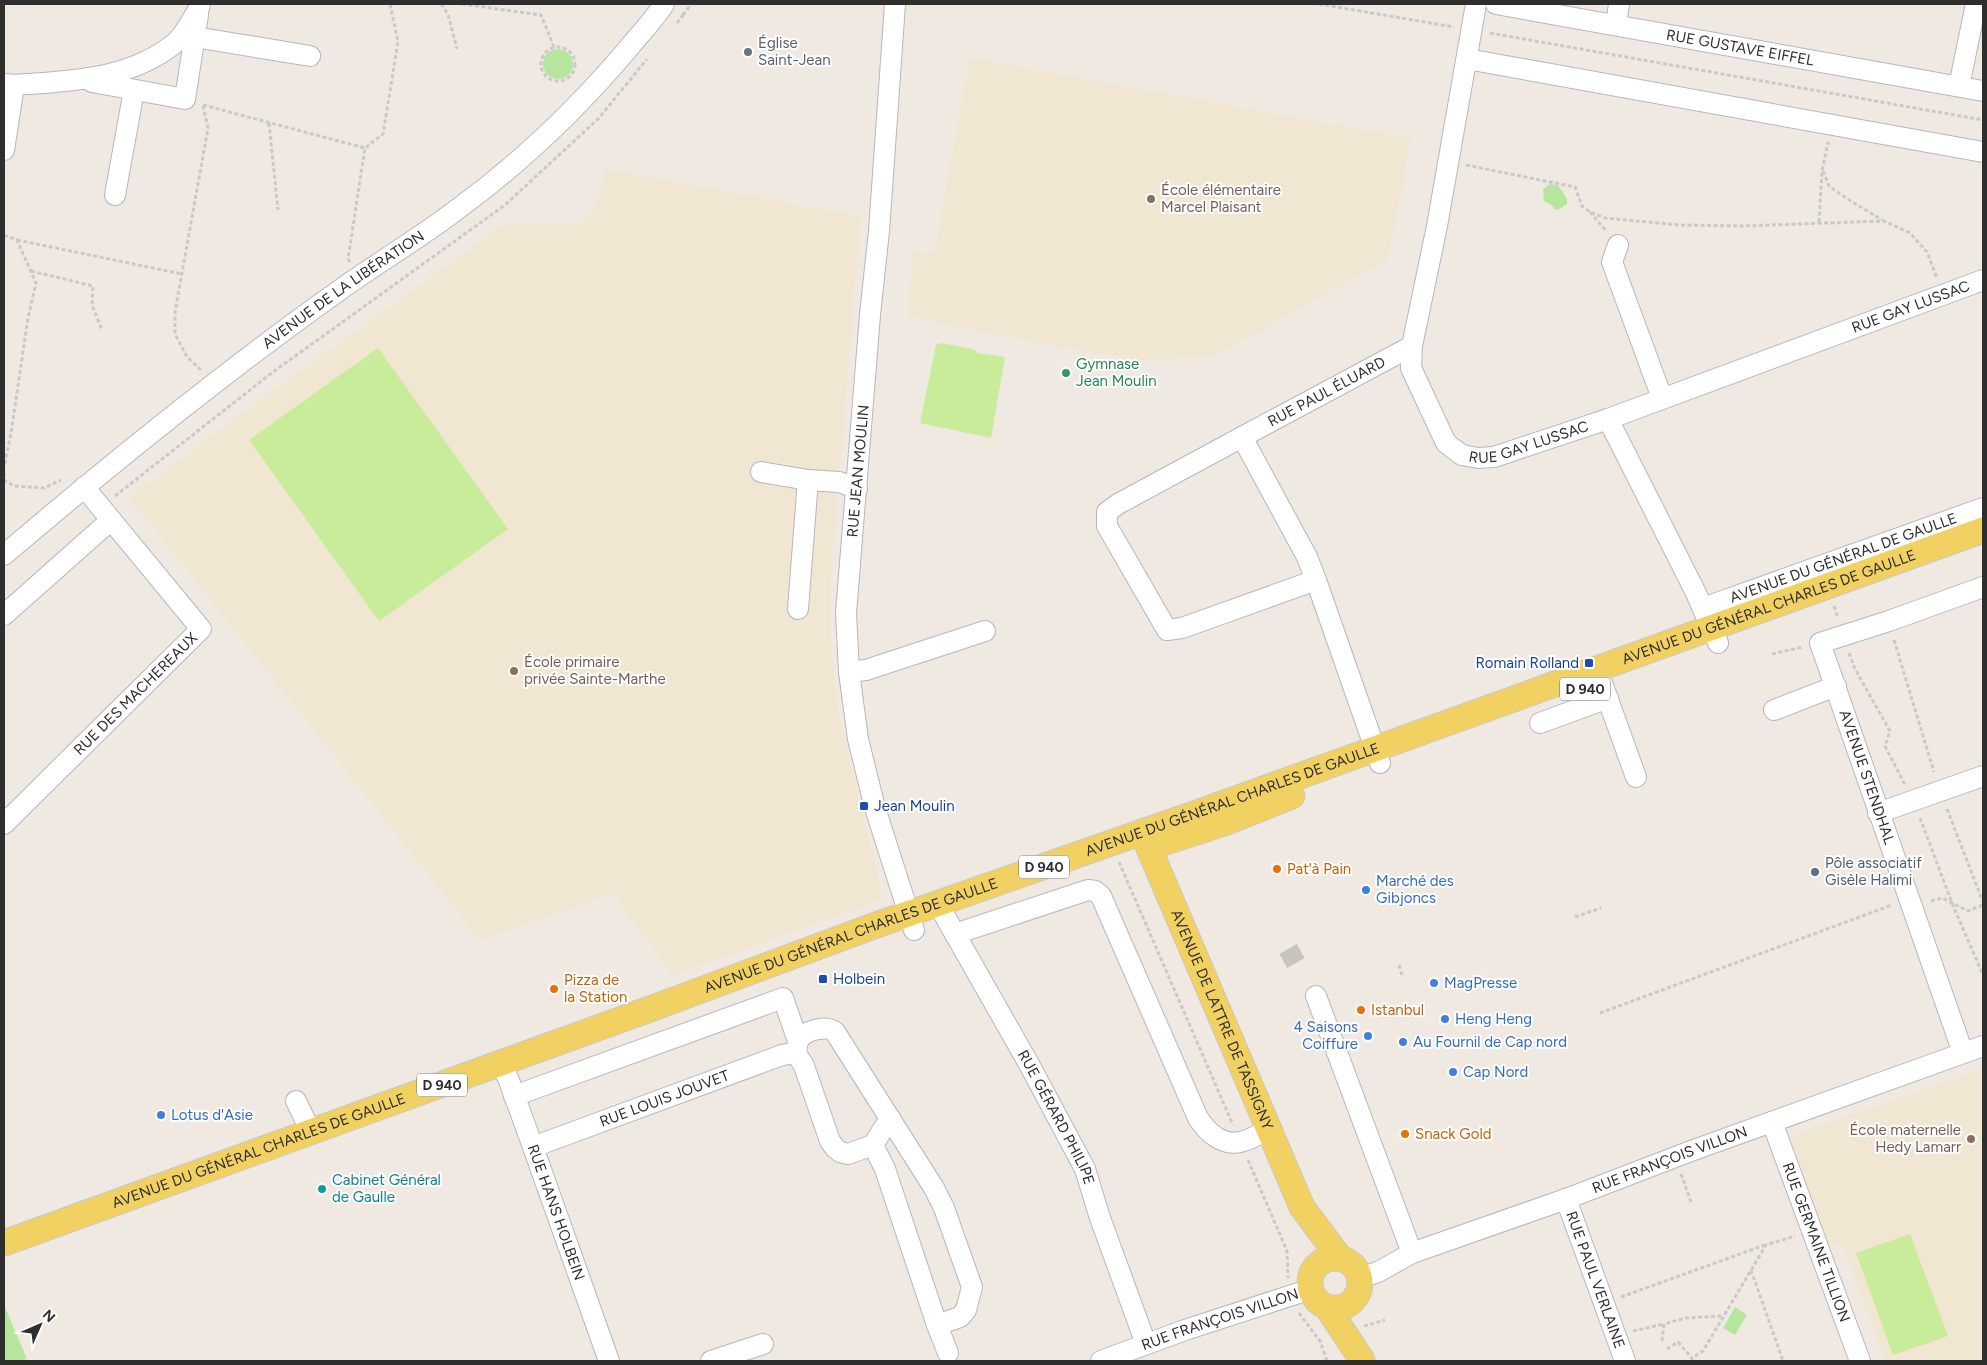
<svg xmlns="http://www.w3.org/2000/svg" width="1987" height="1365" viewBox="0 0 1987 1365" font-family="Figtree,sans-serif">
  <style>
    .education { fill: #f0e6d1 }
    .green { fill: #b6e59e }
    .pitch { fill: #c9ec9a }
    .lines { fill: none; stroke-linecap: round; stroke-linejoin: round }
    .minor-tunnel { stroke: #c8c4bd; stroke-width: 20; stroke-dasharray: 20 10; stroke-linecap: butt }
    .minor-casing { stroke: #b4b7c1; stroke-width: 22 }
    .major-casing { stroke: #c9c9c9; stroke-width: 27 }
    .path { stroke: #c9c9c9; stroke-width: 3; stroke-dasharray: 4 2.5; stroke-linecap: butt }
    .minor { stroke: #fff; stroke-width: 20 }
    .major { stroke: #f2d163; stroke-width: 25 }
    .worship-dot { fill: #6b7280; stroke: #fff; stroke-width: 2 }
    .education-dot { fill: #8d6e63; stroke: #fff; stroke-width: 2 }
    .leisure-dot { fill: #2e9e5b; stroke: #fff; stroke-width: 2 }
    .transit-dot { fill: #1a4fb4; stroke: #fff; stroke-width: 2 }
    .food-dot { fill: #e8710a; stroke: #fff; stroke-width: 2 }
    .service-dot { fill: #5c6f8a; stroke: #fff; stroke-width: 2 }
    .shop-dot { fill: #3f7fe0; stroke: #fff; stroke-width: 2 }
    .culture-dot { fill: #0f9aa8; stroke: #fff; stroke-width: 2 }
    .labels { text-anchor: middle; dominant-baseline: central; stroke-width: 4; stroke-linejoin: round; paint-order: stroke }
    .shield { fill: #fff; stroke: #6d6d6d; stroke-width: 1 }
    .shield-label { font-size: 14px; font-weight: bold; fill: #2e2e2e }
    .worship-label { font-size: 15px; fill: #5b616d; stroke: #fff; text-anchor: start }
    .street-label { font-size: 15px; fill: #2e2e2e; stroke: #fff }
    .education-label { font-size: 15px; fill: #785e54; stroke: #fff; text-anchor: start }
    .leisure-label { font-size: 15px; fill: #27864d; stroke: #fff; text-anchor: start }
    .transit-label { font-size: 15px; fill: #164399; stroke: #fff; text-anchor: start }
    .service-label { font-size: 15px; fill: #4e5e75; stroke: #fff; text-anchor: start }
    .food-label { font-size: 15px; fill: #c56008; stroke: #fff; text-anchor: start }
    .shop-label { font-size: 15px; fill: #366cbe; stroke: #fff; text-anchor: start }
    .culture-label { font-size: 15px; fill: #0d838f; stroke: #fff; text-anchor: start }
  </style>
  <rect width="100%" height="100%" fill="#efe9e1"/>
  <g class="education">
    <path d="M970,58L1411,139L1388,259L1214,356L1139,360L1018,339L908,316L913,251L934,254Z"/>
    <path d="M606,169L851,215L861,212L831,574V640L835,691L840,719L881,889L882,899L672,976L614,893L480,940L130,498L227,424L504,225L581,224L595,211Z"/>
    <path d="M1983,1069V1361H1885L1842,1243L1834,1246L1828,1245L1789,1137Z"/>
  </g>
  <g class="green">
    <circle cx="558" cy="64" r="15"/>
    <path d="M1550,184L1558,185L1567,199V204L1558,210L1554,209L1553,206L1544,201L1543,189Z"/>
    <path d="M4,1305L27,1359L19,1361H4Z"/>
    <path d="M1735,1307L1747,1315L1735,1335L1723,1328Z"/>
  </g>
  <g class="pitch">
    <path d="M941,343L973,349L979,354V353L1005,357L991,438L920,423L936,345Z"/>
    <path d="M378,348L508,529L379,621L249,440Z"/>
    <path d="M1910,1234L1948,1336L1893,1355L1856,1253Z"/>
  </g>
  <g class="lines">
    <path class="minor-tunnel" d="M1288,949L1296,963"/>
    <g class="minor-casing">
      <g id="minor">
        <path d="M895,4L879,231L870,315L846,613L849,672L858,739L875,808L914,930"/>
        <path id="s1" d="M1476,4L1437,226L1412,346L1411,368L1446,443L1462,455L1478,458L1494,457L1608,419L1983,280"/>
        <path id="s2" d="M1496,4L1983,91"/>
        <path d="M1616,24L1619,4"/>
        <path d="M195,37L310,56"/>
        <path d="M1467,59L1983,152"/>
        <path d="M92,82L185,99L198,15"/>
        <path d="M4,84L14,85C70,81 130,80 175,43C185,35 192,19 199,8L200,4"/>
        <path d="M1959,86L1976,4"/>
        <path d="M4,150L14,85"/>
        <path d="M115,195L134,90"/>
        <path d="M1618,245L1612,262L1662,398"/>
        <path d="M1608,419L1695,591L1718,643"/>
        <path id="s3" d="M1242,437L1412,346"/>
        <path d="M761,472L808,480"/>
        <path id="s4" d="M4,555C112,463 222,374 337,292C377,263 420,238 459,208C523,161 581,105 632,44C643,31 655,18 664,4"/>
        <path d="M1316,580L1182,628L1167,630L1107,526V512L1118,504L1242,437L1307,557L1316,580L1380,763"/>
        <path id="s5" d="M1703,608L1983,508"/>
        <path d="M798,609L808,480L839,482L857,488"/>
        <path d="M4,615L111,520"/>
        <path d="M849,672L866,670L985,631"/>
        <path d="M1602,683L1636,777"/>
        <path d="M1774,710L1836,686"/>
        <path d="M1540,723L1608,698"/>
        <path d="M1878,813L1983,776"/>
        <path id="s6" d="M4,824L201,629L84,487"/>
        <path id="s7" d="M938,904L1030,1066L1085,1169L1100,1218L1146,1344"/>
        <path d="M955,934L1088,890L1095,891L1101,896L1198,1118C1207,1132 1222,1146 1240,1142C1250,1140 1260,1134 1269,1129"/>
        <path d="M1316,996L1412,1253"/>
        <path d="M796,1053C797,1047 797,1041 801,1037C808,1030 827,1025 835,1032L934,1188L944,1208L972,1287L966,1310L960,1317L937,1325L885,1169L873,1145"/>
        <path d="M1963,1053L1820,643L1889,621L1983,587"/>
        <path id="s8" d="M500,1064L508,1078L533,1147L609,1361"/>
        <path d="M514,1096L783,998L798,1041"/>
        <path d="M296,1101L311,1132"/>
        <path id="s9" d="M1772,1122L1860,1361"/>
        <path id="s10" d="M533,1147L782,1055L796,1053L804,1066L830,1141L835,1148L840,1152L848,1154L873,1145L890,1118"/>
        <path id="s11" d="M1566,1199L1625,1361"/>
        <path id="s12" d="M1360,1278L1378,1272L1412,1253L1566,1199L1691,1151L1983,1046"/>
        <path d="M937,1325L948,1353"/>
        <path d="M711,1361L763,1344"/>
        <path id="s13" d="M1101,1361L1185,1330L1311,1289"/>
      </g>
    </g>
    <g class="major-casing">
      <g id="major">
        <path id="s14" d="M1142,832L1302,1207L1340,1258"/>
        <path d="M1163,843L1227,822L1292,796"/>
        <path id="s15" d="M4,1243L650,1009L879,924L1194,814L1983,530"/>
        <circle cx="1335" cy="1283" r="25"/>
        <path d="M1327,1307L1362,1360"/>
      </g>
    </g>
    <g class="path">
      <path d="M441,4L448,14L457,49"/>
      <path d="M462,4L541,15L554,47"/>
      <path d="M1319,4L1454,27"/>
      <path d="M683,15L691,4"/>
      <path d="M677,23L683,15"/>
      <path d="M1490,33L1983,120"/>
      <circle cx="558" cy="64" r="17"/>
      <path d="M203,105L365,148"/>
      <path d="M269,123L278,210"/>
      <path d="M1466,165L1575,187L1582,206L1590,212L1605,218L1680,225L1742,226L1884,221L1910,233L1927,252L1937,278"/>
      <path d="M1823,171L1829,186L1846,198L1882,220"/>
      <path d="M1590,212L1607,232"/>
      <path d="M1819,222L1822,171L1828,142"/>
      <path d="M4,235L17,240L36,283L28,318L11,433L4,468"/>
      <path d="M17,240L182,274"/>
      <path d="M350,262L348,259L365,148L383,134L398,42L390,4"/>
      <path d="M31,271L93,286L92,305L102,330"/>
      <path d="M201,370L187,357L175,334V312L208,128L203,106"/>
      <path d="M4,473V480L14,486L44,488L61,480"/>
      <path d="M115,496L273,372L505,205L599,118L647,59"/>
      <path d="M1834,606L1838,618"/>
      <path d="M1894,640L1934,772"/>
      <path d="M1849,653L1855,669L1890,731L1885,746L1905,785"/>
      <path d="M1772,654L1803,647"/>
      <path d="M1947,809L1983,902"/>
      <path d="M1920,818L1952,903L1983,975"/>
      <path d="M1119,862L1233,1125"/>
      <path d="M1931,901L1942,898L1968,911L1983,905"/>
      <path d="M1575,917L1601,908"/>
      <path d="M1399,965L1402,975"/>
      <path d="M1600,1013L1892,905"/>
      <path d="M1248,1160L1287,1251L1288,1278"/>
      <path d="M1681,1174L1691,1202"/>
      <path d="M1751,1270L1783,1361"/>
      <path d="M1621,1297L1765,1245"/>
      <path d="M1299,1313L1320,1341L1327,1361"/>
      <path d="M1364,1326L1385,1320"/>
      <path d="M1633,1331L1664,1324"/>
      <path d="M1662,1341L1664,1324L1686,1318L1721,1316"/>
      <path d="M1667,1349L1678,1342L1692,1358"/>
      <path d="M1692,1361V1358L1703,1351L1766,1245L1795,1236"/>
    </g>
    <use href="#minor" class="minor"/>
    <use href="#major" class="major"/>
  </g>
  <circle class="worship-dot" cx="748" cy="52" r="5"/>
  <g class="education-dot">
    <circle cx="1151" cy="199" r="5"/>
    <circle cx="514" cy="671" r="5"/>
    <circle cx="1971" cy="1139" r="5"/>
  </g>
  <circle class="leisure-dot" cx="1066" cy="373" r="5"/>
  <g class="transit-dot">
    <rect x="1584" y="658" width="10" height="10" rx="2.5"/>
    <rect x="859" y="801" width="10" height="10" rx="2.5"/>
    <rect x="818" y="974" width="10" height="10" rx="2.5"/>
  </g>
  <g class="food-dot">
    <circle cx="1277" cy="869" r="5"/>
    <circle cx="554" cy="989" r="5"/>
    <circle cx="1361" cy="1010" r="5"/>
    <circle cx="1405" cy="1134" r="5"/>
  </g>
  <circle class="service-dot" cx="1815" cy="872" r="5"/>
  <g class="shop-dot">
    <circle cx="1366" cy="890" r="5"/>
    <circle cx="1434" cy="983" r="5"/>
    <circle cx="1445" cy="1019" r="5"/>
    <circle cx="1368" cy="1036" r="5"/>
    <circle cx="1403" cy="1042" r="5"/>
    <circle cx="1453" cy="1072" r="5"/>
    <circle cx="161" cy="1115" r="5"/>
  </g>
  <circle class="culture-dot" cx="322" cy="1189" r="5"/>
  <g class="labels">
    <g class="shield">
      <rect x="1560" y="677.5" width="50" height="23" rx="4"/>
      <rect x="1019" y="855.5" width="50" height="23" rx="4"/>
      <rect x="417" y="1073.5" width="50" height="23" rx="4"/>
    </g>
    <g class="shield-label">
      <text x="1585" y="689">D 940</text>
      <text x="1044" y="867">D 940</text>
      <text x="442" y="1085">D 940</text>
    </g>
    <g class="worship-label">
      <text x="758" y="43">Église<tspan x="758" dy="17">Saint-Jean</tspan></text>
    </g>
    <g class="street-label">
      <text stroke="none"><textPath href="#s2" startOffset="248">RUE GUSTAVE EIFFEL</textPath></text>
      <text stroke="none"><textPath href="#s4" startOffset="431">AVENUE DE LA LIBÉRATION</textPath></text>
      <text stroke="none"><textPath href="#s1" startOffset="948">RUE GAY LUSSAC</textPath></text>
      <text stroke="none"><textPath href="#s3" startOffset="96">RUE PAUL ÉLUARD</textPath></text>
      <text stroke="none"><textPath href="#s1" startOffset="542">RUE GAY LUSSAC</textPath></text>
      <text transform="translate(858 471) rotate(-85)">RUE JEAN MOULIN</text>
      <text stroke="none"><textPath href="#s5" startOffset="149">AVENUE DU GÉNÉRAL DE GAULLE</textPath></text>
      <text stroke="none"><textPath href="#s15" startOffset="1876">AVENUE DU GÉNÉRAL CHARLES DE GAULLE</textPath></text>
      <text stroke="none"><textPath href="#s6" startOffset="185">RUE DES MACHEREAUX</textPath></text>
      <text transform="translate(1867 777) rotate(71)">AVENUE STENDHAL</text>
      <text stroke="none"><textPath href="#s15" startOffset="1306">AVENUE DU GÉNÉRAL CHARLES DE GAULLE</textPath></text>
      <text stroke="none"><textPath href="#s15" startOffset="901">AVENUE DU GÉNÉRAL CHARLES DE GAULLE</textPath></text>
      <text stroke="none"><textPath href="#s14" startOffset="204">AVENUE DE LATTRE DE TASSIGNY</textPath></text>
      <text stroke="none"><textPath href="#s10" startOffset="140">RUE LOUIS JOUVET</textPath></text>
      <text stroke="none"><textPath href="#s7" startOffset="244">RUE GÉRARD PHILIPE</textPath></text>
      <text stroke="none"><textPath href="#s15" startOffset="271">AVENUE DU GÉNÉRAL CHARLES DE GAULLE</textPath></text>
      <text stroke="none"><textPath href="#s12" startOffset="332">RUE FRANÇOIS VILLON</textPath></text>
      <text stroke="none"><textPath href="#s8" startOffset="159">RUE HANS HOLBEIN</textPath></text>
      <text stroke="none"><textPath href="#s9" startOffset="128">RUE GERMAINE TILLION</textPath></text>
      <text stroke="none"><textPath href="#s11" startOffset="86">RUE PAUL VERLAINE</textPath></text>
      <text stroke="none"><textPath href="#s13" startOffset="126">RUE FRANÇOIS VILLON</textPath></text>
    </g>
    <g class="education-label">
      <text x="1161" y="190">École élémentaire<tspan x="1161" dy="17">Marcel Plaisant</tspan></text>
      <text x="524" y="662">École primaire<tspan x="524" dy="17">privée Sainte-Marthe</tspan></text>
      <text x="1961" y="1130" text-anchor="end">École maternelle<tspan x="1961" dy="17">Hedy Lamarr</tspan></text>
    </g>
    <g class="leisure-label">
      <text x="1076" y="364">Gymnase<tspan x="1076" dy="17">Jean Moulin</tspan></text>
    </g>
    <g class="transit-label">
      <text x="1579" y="663" text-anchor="end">Romain Rolland</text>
      <text x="874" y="806">Jean Moulin</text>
      <text x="833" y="979">Holbein</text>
    </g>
    <g class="service-label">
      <text x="1825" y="863">Pôle associatif<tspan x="1825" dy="17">Gisèle Halimi</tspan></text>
    </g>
    <g class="food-label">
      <text x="1287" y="869">Pat'à Pain</text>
      <text x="564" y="980">Pizza de<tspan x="564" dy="17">la Station</tspan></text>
      <text x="1371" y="1010">Istanbul</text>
      <text x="1415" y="1134">Snack Gold</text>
    </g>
    <g class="shop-label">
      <text x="1376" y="881">Marché des<tspan x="1376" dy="17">Gibjoncs</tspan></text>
      <text x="1444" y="983">MagPresse</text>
      <text x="1455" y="1019">Heng Heng</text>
      <text x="1358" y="1027" text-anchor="end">4 Saisons<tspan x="1358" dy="17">Coiffure</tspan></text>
      <text x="1413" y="1042">Au Fournil de Cap nord</text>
      <text x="1463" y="1072">Cap Nord</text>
      <text x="171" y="1115">Lotus d'Asie</text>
    </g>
    <g class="culture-label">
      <text x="332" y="1180">Cabinet Général<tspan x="332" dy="17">de Gaulle</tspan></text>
    </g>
  </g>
  <rect width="1987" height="1365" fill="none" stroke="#2e2e2e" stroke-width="10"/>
  <g transform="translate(40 1325) rotate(45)" stroke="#ffffff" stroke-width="4" paint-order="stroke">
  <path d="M0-4L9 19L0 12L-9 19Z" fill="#2e2e2e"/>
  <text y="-8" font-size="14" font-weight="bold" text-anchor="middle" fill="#2e2e2e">N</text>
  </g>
</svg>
